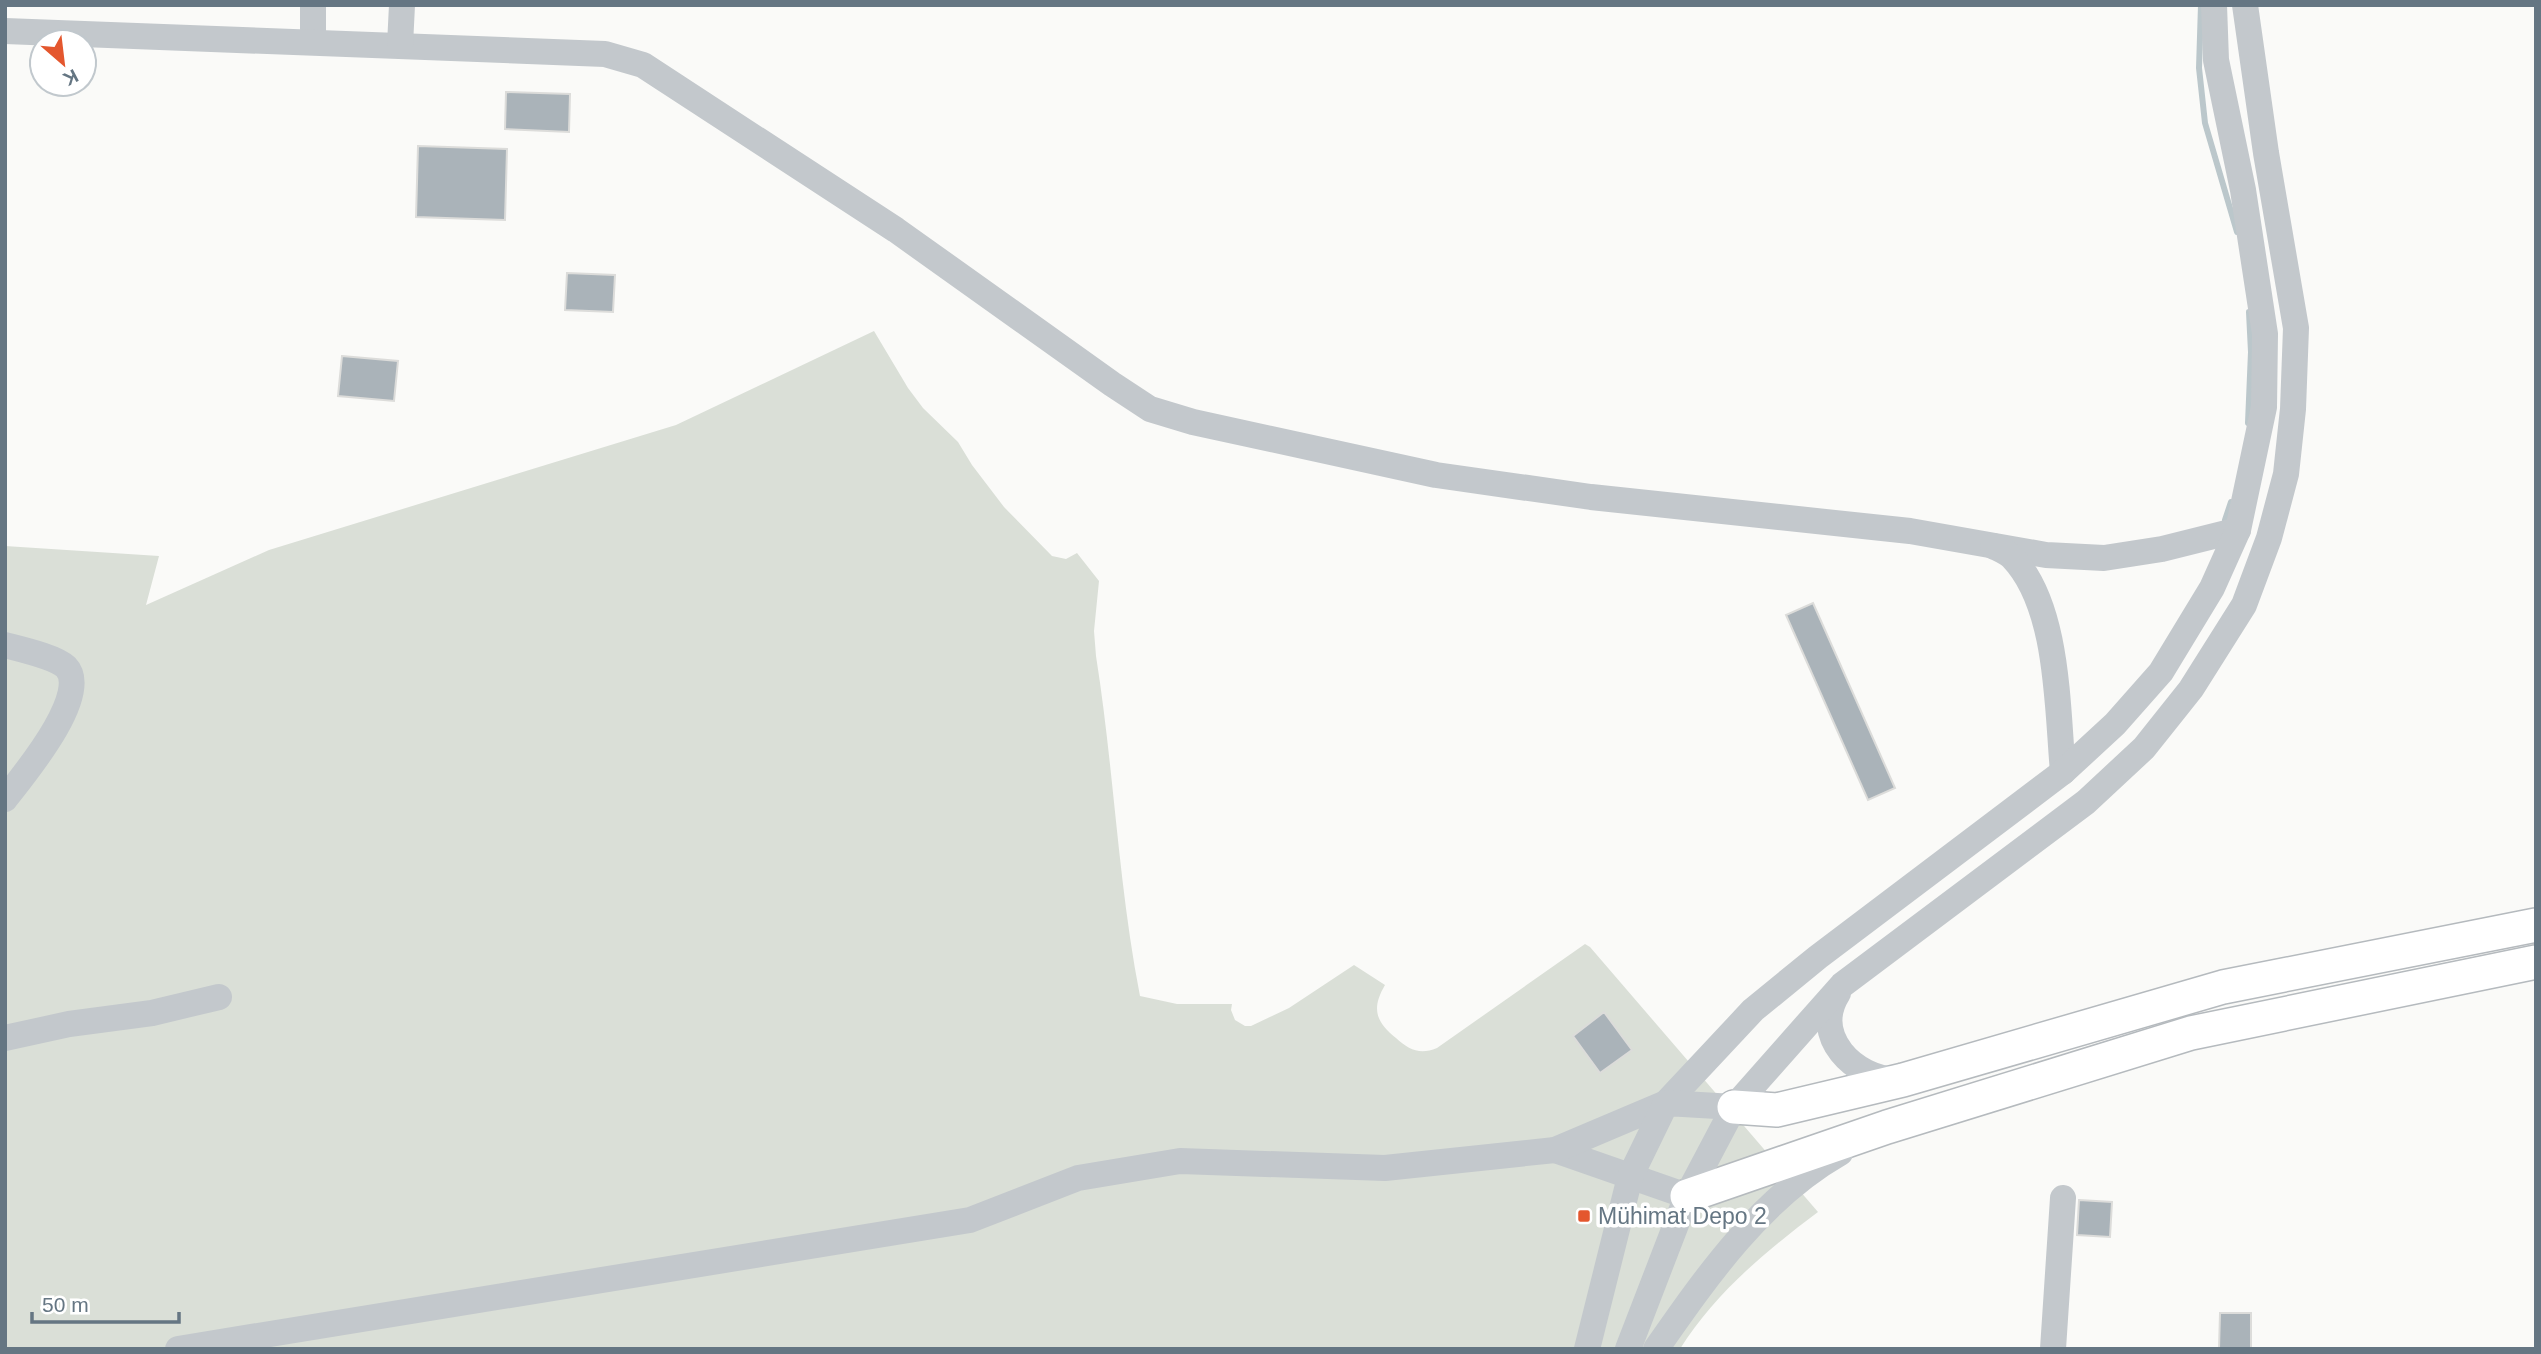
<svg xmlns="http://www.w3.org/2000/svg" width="2541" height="1354" viewBox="0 0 2541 1354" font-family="Arial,sans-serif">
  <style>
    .green { fill: #dadfd7 }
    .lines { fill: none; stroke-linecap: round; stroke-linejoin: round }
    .stream { stroke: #bbc7cb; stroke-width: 6 }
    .building { fill: #aab3b9; stroke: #dcdcda; stroke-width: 2 }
    .major-casing { stroke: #b5babe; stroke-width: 36 }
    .minor { stroke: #c3c8cc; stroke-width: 26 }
    .major { stroke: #fff; stroke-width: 33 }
    .poi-dot { fill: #e4572e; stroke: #fff; stroke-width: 2.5 }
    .labels { text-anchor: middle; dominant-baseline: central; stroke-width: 7; stroke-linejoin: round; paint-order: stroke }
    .poi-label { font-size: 23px; fill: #657683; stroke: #fff; text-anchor: start }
  </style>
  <rect width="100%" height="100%" fill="#fafaf8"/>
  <path class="green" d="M874,331L908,388L923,408L958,442L972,465L1004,507L1052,556L1066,559L1077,553L1099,581L1094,631L1096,656C1114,769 1118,883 1140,996L1177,1004H1232L1231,1010L1235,1020L1245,1026H1251L1289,1008L1354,965L1385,985C1371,1009 1376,1022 1396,1038C1409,1050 1420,1055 1437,1048L1585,944L1590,947L1818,1212C1766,1251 1715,1293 1680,1349H5V546L159,556L146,605L269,550L676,425Z"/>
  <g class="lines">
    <g class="stream">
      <path d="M2201,5L2199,68L2205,123L2237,232"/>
      <path d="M2248,423L2251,352L2249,312"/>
      <path d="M2225,520L2231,502"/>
    </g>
  </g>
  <g class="building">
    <path d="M506,92L570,94L569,132L505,129Z"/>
    <path d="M418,146L507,149L505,220L416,217Z"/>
    <path d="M567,273L615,275L613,312L565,310Z"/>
    <path d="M342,356L398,361L394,401L338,396Z"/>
    <path d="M1813,603L1895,788L1868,800L1786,615Z"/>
    <path d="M1604,1012L1632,1050L1600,1073L1573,1036Z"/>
    <path d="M2079,1200L2112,1202L2110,1237L2077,1235Z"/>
    <path d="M2220,1313H2251V1349H2219Z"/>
  </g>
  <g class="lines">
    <g class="major-casing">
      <g id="major">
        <path d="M1734,1107L1777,1110L1903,1080L2223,987L2536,925"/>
        <path d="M1687,1196L1887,1127L2191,1033L2536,962"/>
      </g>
    </g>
    <g class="minor">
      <path d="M313,5V41"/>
      <path d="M5,31L605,54L643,65L896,230L1112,384L1150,409L1193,422L1436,475L1591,497L1910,531L2046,555L2104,558L2162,549L2238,530"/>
      <path d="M400,45L402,5"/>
      <path d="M1993,546C1999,549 2007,552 2012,557C2059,606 2057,707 2063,772"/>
      <path d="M5,645C20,649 56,657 66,667C92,694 22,777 5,799"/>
      <path d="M1838,993C1811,1036 1854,1079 1898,1080"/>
      <path d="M5,1038L69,1024L152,1013L219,997"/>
      <path d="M1555,1150L1687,1196L1734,1107L1842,985L2086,802L2144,748L2191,689L2244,605L2269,538L2286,474L2293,409L2296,328L2266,153L2245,5"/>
      <path d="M178,1349L970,1220L1078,1178L1180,1161L1385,1168L1555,1150L1666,1103L1753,1010L1818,957L2063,772L2115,724L2161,672L2212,588L2238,530L2264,407L2265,334L2243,190L2216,60L2214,5"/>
      <path d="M1587,1349L1630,1177L1666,1103L1734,1107"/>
      <path d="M1628,1349L1687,1196"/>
      <path d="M1656,1349C1707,1276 1761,1198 1840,1153"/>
      <path d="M2053,1349L2063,1198"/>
    </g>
    <use href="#major" class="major"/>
  </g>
  <rect class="poi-dot" x="1577" y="1209" width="14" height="14" rx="3.5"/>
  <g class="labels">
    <g class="poi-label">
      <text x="1598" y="1216">Mühimat Depo 2</text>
    </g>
  </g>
  <rect width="2541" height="1354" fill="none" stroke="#657683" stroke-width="14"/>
  <g transform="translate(63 63) rotate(152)"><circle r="33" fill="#ffffff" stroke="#c1c8cd" stroke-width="2"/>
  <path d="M0-5L12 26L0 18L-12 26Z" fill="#e4572e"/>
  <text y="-10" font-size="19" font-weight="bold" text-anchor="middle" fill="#657683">K</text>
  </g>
  <path d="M32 1312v10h147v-10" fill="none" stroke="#657683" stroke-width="3.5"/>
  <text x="42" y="1312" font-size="21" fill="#657683" stroke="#ffffff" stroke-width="5" paint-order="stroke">50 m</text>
</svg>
